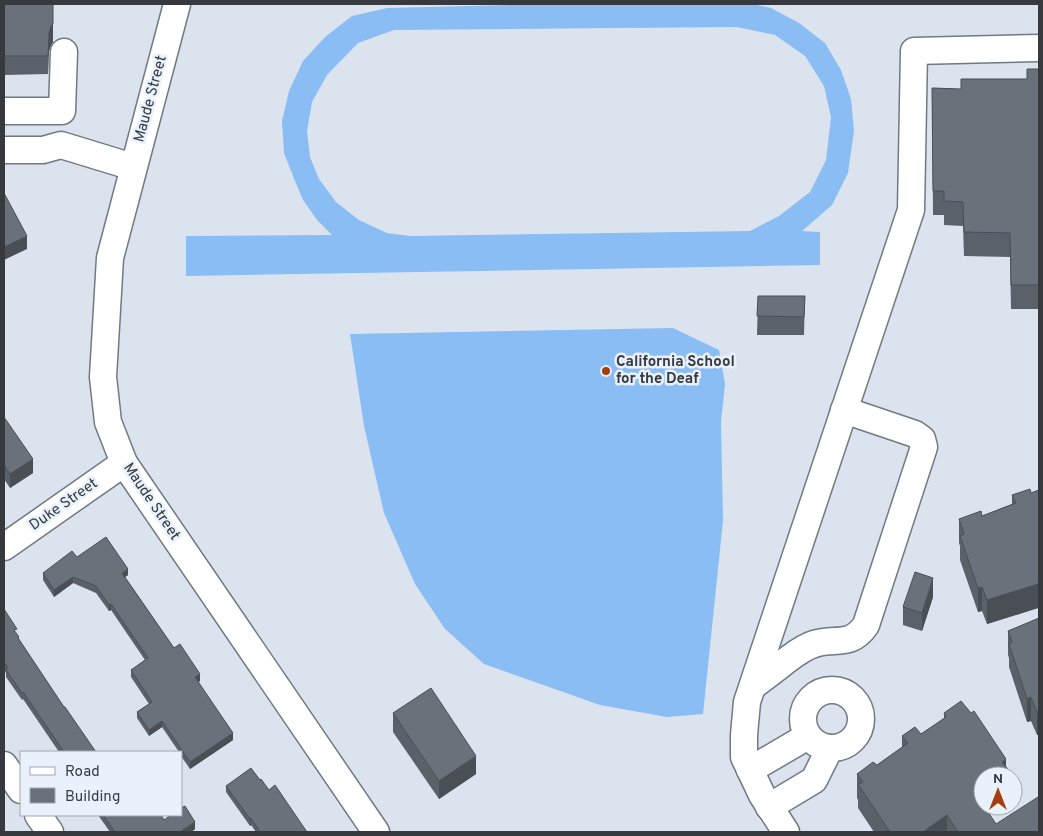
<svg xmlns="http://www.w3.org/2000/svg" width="1043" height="836" viewBox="0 0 1043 836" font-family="Overpass,sans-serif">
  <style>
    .pitch { fill: #8bbdf5; fill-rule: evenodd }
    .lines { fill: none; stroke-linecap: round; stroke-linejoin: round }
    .minor-casing { stroke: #717982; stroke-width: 29 }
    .minor { stroke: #fff; stroke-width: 26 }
    .wall { fill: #5a6169 }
    .shaded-wall { fill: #4a4f55 }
    .building { fill: #69717a; stroke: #4a4f55 }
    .poi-dot { fill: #a33f0d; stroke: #e8f1fc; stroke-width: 2 }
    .labels { text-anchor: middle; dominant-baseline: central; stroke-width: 5; stroke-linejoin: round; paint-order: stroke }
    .street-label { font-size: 15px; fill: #363a3e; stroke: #e8f1fc }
    .poi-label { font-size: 15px; font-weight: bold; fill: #363a3e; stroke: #e8f1fc; text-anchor: start }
  </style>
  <rect width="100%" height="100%" fill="#dbe4ee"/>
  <g class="pitch">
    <path d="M554,4H752L771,8L799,23L825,43L841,70L851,99L854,131L848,173L832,205L802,231L820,232V265L186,276V236L332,235L317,220L303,200L295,181L284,153L282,121L289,91L303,61L325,37L352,16L387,8ZM737,27L775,35L805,56L824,86L831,117L826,160L810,192L779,216L750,231L410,236L387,233L359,220L336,202L319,179L310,157L307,131L312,102L327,75L358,43L394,30Z"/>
    <path d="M673,328L719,350L725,384L721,422L723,521L703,714L667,717L600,705L484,664L445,629L415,584L384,513L364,426L350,334Z"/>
  </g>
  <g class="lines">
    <g class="minor-casing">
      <g id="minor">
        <path d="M177,4L110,258L103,377L108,422L124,463L376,832"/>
        <path d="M4,111H62L64,52"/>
        <path d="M4,150H43L61,145L133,167"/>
        <path d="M4,547L124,463"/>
        <path d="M753,686C765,677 776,669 787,660C795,654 804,647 814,644C836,637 850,648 866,625L924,447L922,439L915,434L844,410"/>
        <circle cx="832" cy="719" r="29"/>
        <path d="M4,765L21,790"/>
        <path d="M750,770L808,736"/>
        <path d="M769,807L814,780L830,748"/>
        <path d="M38,815L50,832"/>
        <path d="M786,832L762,795L744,757V735L747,702L911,210L914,51L1039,48"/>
      </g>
    </g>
    <use href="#minor" class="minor"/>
  </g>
  <g class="wall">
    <path d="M4,4L53,42L51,45L49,51L48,74L4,75Z"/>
    <path d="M1039,69V309H1011L1010,257L964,256L963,226L944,225V215H933L932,88L961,89L1027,79Z"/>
    <path d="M758,296H805L804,335H757Z"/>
    <path d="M4,417L33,473L10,488L4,479Z"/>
    <path d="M1039,490V612L1038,608L987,624L982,611L978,612L960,560V546L959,543V519L982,516L1012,504V495L1031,493Z"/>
    <path d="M43,573L128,575L125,577L174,648L200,681L198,682L233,740L190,769L181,756V752H179L162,727L149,736L137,718V712L149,704L131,677V670L145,660L111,610L109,611L96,593L73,583L54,597L43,580Z"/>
    <path d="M933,597L922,631L903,625V607Z"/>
    <path d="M4,609L19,639L64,707L96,752H59L23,699L22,700L6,677V673L4,669Z"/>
    <path d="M1039,618V734L1037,735L1031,721L1027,722L1009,667V658L1008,655V631Z"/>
    <path d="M393,713L476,774L439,799L393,732Z"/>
    <path d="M944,713L1006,766L1011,776L983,806H998L988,812L996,824L1039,832H874L858,808V800L857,798V774L877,765L902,747V736L921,734L944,719Z"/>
    <path d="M260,780L269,790L307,832H256L251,825L250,826L226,792V786Z"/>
    <path d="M98,815H161L164,820L195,829L191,832H110Z"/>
  </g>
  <g class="shaded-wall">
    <path d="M53,24V42L51,45L49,51L48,74L49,33L51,26Z"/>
    <path d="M27,236V249L4,260V247Z"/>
    <path d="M33,459V473L10,488V474Z"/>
    <path d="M128,569V575L122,579V573Z"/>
    <path d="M73,577V583L54,597V590Z"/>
    <path d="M933,578V597L922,631V613Z"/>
    <path d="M1038,584V608L987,624V600Z"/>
    <path d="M982,587V611L978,612V588Z"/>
    <path d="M111,604V610L109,611V605Z"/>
    <path d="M200,674V681L195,684V677Z"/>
    <path d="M1031,697V721L1027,722V699Z"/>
    <path d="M1039,711V734L1037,735V712Z"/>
    <path d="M162,721V727L149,736V730Z"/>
    <path d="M233,733V740L190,769V762Z"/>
    <path d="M476,756V774L439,799V781Z"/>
    <path d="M1006,759V776L1002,762Z"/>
    <path d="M983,792V806H998L977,820V796Z"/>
    <path d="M947,815V832H923Z"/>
    <path d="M251,818V825L250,826V819Z"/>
    <path d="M195,822V829L191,832H180Z"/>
  </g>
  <g class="building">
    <path d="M4,4H53V24L51,26L49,33L48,56H4Z"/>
    <path d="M1027,69H1039V285H1011L1010,233L964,232L963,202L944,201V191H933L932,88L961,89V79H1027Z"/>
    <path d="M4,193L27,236L4,247Z"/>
    <path d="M758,296H805L804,317L757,316Z"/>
    <path d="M4,417L33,459L10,474L4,465Z"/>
    <path d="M1030,489L1031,493L1039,490V588L1038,584L987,600L982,587L978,588L960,536L964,534L959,519L981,511L982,516L1016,503L1012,495Z"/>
    <path d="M106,537L128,569L122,573L174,648L180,644L200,674L195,677L233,733L190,762L162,721L149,730L137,712L152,702L131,670L148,658L111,604L109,605L96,586L73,577L54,590L43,573L72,551L77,557Z"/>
    <path d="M915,572L933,578L922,613L903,607Z"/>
    <path d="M4,609L17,629L14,630L19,637L18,638L64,707H65L96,752H64L23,692L22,693L6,670L8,668L4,662Z"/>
    <path d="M1039,618V711L1037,712L1031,697L1027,699L1009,644L1012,642L1008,631Z"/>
    <path d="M431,688L476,756L439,781L393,713Z"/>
    <path d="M961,701L971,713L974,711L1006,759L1002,762L1011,773L1007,776H983V792L977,796L983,805V806H984L996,824L1038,797L1039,799V832H958L947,815L923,832H890L858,784L863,782L857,774L873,762L877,765L908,743L902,736L915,727L921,734L946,717L944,713Z"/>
    <path d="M251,768L260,780L261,779L269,790L275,785L307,832H260L251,818L250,819L226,786Z"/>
    <path d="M185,806L195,822L180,832H115L103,815H161L164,820L171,815H181V808Z"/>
  </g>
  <circle class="poi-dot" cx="606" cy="371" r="5"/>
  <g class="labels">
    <g class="street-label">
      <text transform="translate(151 99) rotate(-75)">Maude Street</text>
      <text transform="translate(151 502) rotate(56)">Maude Street</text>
      <text transform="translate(64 505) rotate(-35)">Duke Street</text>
    </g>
    <g class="poi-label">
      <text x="616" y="362">California School<tspan x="616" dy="17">for the Deaf</tspan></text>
    </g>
  </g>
  <rect width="1043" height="836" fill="none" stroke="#363a3e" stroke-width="10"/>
  <rect x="20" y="751" width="162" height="65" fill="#e8f1fc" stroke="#a1a8b0"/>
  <rect x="30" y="767" width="25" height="8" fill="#ffffff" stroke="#a1a8b0"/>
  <text x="65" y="776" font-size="15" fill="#363a3e">Road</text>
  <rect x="30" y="788" width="25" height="15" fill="#69717a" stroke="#a1a8b0"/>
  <text x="65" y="801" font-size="15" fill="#363a3e">Building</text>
  <g transform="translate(998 791)"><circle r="24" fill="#e8f1fc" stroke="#a1a8b0"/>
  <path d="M0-4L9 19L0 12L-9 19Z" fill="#a33f0d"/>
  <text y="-8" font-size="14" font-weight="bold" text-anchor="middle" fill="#363a3e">N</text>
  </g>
</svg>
